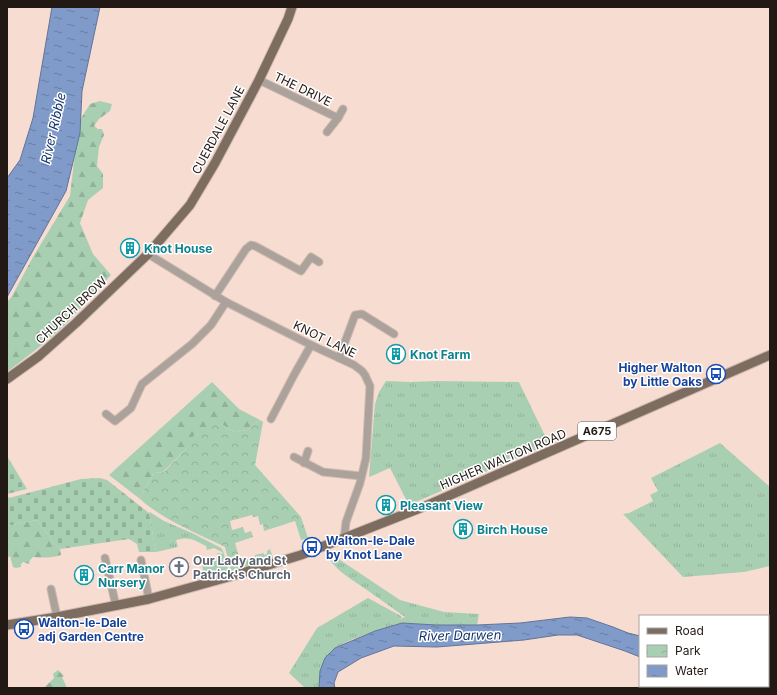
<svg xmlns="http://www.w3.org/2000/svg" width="777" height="695" viewBox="0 0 777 695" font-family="Inter,sans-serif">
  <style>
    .grass { fill: url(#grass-tufts) }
    .forest { fill: url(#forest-firs) }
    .cemetery { fill: url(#cemetery-stones) }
    .park { fill: url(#park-crowns) }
    .water { fill: url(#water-ripples); stroke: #647494 }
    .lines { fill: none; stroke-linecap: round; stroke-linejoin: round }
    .minor-casing { stroke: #d1b9b0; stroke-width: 9 }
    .major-casing { stroke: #d1b9b0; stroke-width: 11 }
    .minor { stroke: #aba39b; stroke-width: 7 }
    .major { stroke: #7d6d60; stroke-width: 9 }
    .labels { text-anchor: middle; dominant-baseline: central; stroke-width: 3; stroke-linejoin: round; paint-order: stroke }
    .shield { fill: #fff; stroke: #645e5b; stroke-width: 1 }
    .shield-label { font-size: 11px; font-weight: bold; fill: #221915 }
    .street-label { font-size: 12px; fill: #221915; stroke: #fff }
    .culture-label { font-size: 12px; font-weight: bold; fill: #0d838f; stroke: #fff; text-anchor: start }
    .transit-label { font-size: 12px; font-weight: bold; fill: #164399; stroke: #fff; text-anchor: start }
    .worship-label { font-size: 12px; font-weight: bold; fill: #5b616d; stroke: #fff; text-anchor: start }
    .water-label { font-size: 13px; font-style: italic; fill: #14336c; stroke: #fff }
  </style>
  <defs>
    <pattern id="grass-tufts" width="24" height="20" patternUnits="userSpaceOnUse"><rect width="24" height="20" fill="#a9cfb3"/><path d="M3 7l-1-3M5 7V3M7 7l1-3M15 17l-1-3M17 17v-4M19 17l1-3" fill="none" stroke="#91b199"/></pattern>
    <pattern id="forest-firs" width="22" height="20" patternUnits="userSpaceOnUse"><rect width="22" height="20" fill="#a9cfb3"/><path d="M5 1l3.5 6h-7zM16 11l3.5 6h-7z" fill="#91b199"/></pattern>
    <pattern id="cemetery-stones" width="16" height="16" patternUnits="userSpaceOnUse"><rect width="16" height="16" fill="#a9cfb3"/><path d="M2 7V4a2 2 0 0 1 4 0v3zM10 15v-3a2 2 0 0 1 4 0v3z" fill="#91b199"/></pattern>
    <pattern id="park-crowns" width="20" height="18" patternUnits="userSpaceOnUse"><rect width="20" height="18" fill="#a9cfb3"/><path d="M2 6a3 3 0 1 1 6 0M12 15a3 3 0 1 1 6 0" fill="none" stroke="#91b199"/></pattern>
    <pattern id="water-ripples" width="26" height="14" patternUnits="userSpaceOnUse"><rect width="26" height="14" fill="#809bca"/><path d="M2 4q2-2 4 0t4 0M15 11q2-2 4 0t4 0" fill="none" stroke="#687ea3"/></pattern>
  </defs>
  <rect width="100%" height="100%" fill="#f7dcd2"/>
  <g class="grass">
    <path d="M386,381L411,382L436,381L519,382L549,444L409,505L390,468L369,477L375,404L379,392Z"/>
    <path d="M720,443L770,487V566L744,572L683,577L628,519L623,514L629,513L653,501L650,495L658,491L651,478Z"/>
    <path d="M150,512L164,521L192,533L221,548L223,551L229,571L205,577L202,565L218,560L217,553L223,554L222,552L214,548L207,550L206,546C194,540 190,536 176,540L178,547L156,552L149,513Z"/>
    <path d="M335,553L340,560L400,600L444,612L479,614L477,625H436L402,623L375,631L351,640L335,648L319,686V688H305L289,673L317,628L368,598L401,616L402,621V618L405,617C392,608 380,599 367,590C353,580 335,571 327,555Z"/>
  </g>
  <g class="forest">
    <path d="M100,101L112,104L110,111L99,119L94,126L98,129H102L104,135L99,147L97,166L103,174V188L88,200L80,223L93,254L111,275L65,325L38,348L7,372V302L12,296L33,257L70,196L75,153L79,135L80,120L90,104Z"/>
    <path d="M212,382L239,409L260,420L247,430L235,432L221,424L207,433L195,435L188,447L163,472L154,473L145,488L140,499L109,475Z"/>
    <path d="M37,520L55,544L60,549L61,555C51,558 43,558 33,557L30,560L29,564L23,562L21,564V567L16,568L13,567L10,556L7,558V526Z"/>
    <path d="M58,670L64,676L62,677L67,688H44L54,678L53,674Z"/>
  </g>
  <g class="cemetery">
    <path d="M7,456L27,489L7,494Z"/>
    <path d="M100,478L107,480L149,513L156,552H139L137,544L129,539L60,549L55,544L37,520L7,526V495L9,498L81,479Z"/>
  </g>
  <path class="park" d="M260,420L263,422L255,465L301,517L308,538L301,540L295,521L264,531L263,524L260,525L258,516L253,517L252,515L230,521L232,530L243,527L245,533L251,531L253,537L235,543L240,560L246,559V560L255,557V555L264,553V555L267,554V551L270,549L273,558L231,571L225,547C197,533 163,520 140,499L145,488L154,473L164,472L188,447L186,441L195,435L207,432L213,421L221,424L235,432L247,430Z"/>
  <g class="water">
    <path d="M52,7H100L82,91L80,133L66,191L7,297V178L20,160L33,118Z"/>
    <path d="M570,617L587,618L613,627L628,633L640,636V657L625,651L577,635H558L524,640L437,647L394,646L361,658L338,672L334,683L335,688H319L320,671L325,658L335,648L375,631L402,623L436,625H477L520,623Z"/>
    <path d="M768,677H770V688H749L746,686H768Z"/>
  </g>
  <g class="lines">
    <g class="minor-casing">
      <g id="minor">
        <path d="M259,80L338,118"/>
        <path d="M327,132L338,118L343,109"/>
        <path d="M148,254L226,302L311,345L354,365L362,371L365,375L370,386L366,458L360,483L346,522L344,539"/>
        <path d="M215,296L246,249L251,245L255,246L301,271L311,257L319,262"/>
        <path d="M339,358L355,315L362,314L394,334"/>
        <path d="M106,414L115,421L131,408L142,384L192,344L211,325L226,302"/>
        <path d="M271,419L294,375L311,345"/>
        <path d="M294,457L323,472L361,476"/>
        <path d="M304,463L308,451"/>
        <path d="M105,558L116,606"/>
        <path d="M141,560L149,599"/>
        <path d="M51,589L57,617"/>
      </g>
    </g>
    <g class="major-casing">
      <g id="major">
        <path d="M7,379L39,356L76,323L148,254L190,205L215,163L259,80L288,19L292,7"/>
        <path d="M7,625L57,617L149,599L232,576L301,555L423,507L770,355"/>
      </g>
    </g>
    <use href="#minor" class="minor"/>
    <use href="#major" class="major"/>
  </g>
  <defs>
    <g id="building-ring" transform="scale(1)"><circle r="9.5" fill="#fff" stroke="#0f9aa8" stroke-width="1.5"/><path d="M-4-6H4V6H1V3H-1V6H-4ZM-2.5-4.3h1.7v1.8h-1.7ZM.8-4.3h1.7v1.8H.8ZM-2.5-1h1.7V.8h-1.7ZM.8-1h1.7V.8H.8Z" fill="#0f9aa8"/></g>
    <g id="bus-ring" transform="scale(1)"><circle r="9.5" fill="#fff" stroke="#1a4fb4" stroke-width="1.5"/><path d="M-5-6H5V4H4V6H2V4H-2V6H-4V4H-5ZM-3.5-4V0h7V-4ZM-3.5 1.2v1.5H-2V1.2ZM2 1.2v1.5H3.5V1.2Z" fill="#1a4fb4"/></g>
    <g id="church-ring" transform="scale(1)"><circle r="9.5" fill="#fff" stroke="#6b7280" stroke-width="1.5"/><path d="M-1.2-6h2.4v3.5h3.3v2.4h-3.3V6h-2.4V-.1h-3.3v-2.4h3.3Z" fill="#6b7280"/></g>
  </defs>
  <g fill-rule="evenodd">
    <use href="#building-ring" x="130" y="248"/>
    <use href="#building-ring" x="396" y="354"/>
    <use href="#bus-ring" x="716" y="374"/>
    <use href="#building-ring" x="386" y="505"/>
    <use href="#building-ring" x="463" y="529"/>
    <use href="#bus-ring" x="312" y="547"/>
    <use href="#church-ring" x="179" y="567"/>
    <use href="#building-ring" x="84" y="575"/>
    <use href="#bus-ring" x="24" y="629"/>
  </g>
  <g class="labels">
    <rect class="shield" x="578" y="422" width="38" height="18" rx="3"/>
    <g class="shield-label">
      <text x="597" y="431">A675</text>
    </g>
    <g class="street-label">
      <text transform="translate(303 89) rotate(26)">THE DRIVE</text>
      <text transform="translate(218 130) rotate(-62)">CUERDALE LANE</text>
      <text transform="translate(71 310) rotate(-43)">CHURCH BROW</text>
      <text transform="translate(325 339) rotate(26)">KNOT LANE</text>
      <text transform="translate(503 459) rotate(-23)">HIGHER WALTON ROAD</text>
    </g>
    <g class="culture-label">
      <text x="144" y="248">Knot House</text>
      <text x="410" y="354">Knot Farm</text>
      <text x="400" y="505">Pleasant View</text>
      <text x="477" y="529">Birch House</text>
      <text x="98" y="568">Carr Manor<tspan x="98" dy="14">Nursery</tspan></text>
    </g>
    <g class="transit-label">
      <text x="702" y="367" text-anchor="end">Higher Walton<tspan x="702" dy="14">by Little Oaks</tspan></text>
      <text x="326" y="540">Walton-le-Dale<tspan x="326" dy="14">by Knot Lane</tspan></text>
      <text x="38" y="622">Walton-le-Dale<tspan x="38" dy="14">adj Garden Centre</tspan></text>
    </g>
    <g class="worship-label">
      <text x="193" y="560">Our Lady and St<tspan x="193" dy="14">Patrick's Church</tspan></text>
    </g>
    <g class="water-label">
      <text transform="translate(53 128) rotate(-77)">River Ribble</text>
      <text transform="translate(460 635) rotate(-1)">River Darwen</text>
    </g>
  </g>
  <rect width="777" height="695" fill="none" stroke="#221915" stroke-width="16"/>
  <rect x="639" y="615" width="130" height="72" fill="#ffffff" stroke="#a7a3a1"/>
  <rect x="647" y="628" width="20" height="6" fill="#7d6d60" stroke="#a7a3a1"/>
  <text x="675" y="635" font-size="12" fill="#221915">Road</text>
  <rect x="647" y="645" width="20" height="12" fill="url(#park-crowns)" stroke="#a7a3a1"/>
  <text x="675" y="655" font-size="12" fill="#221915">Park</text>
  <rect x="647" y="665" width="20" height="12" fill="url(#water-ripples)" stroke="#a7a3a1"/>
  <text x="675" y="675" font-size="12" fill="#221915">Water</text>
</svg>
